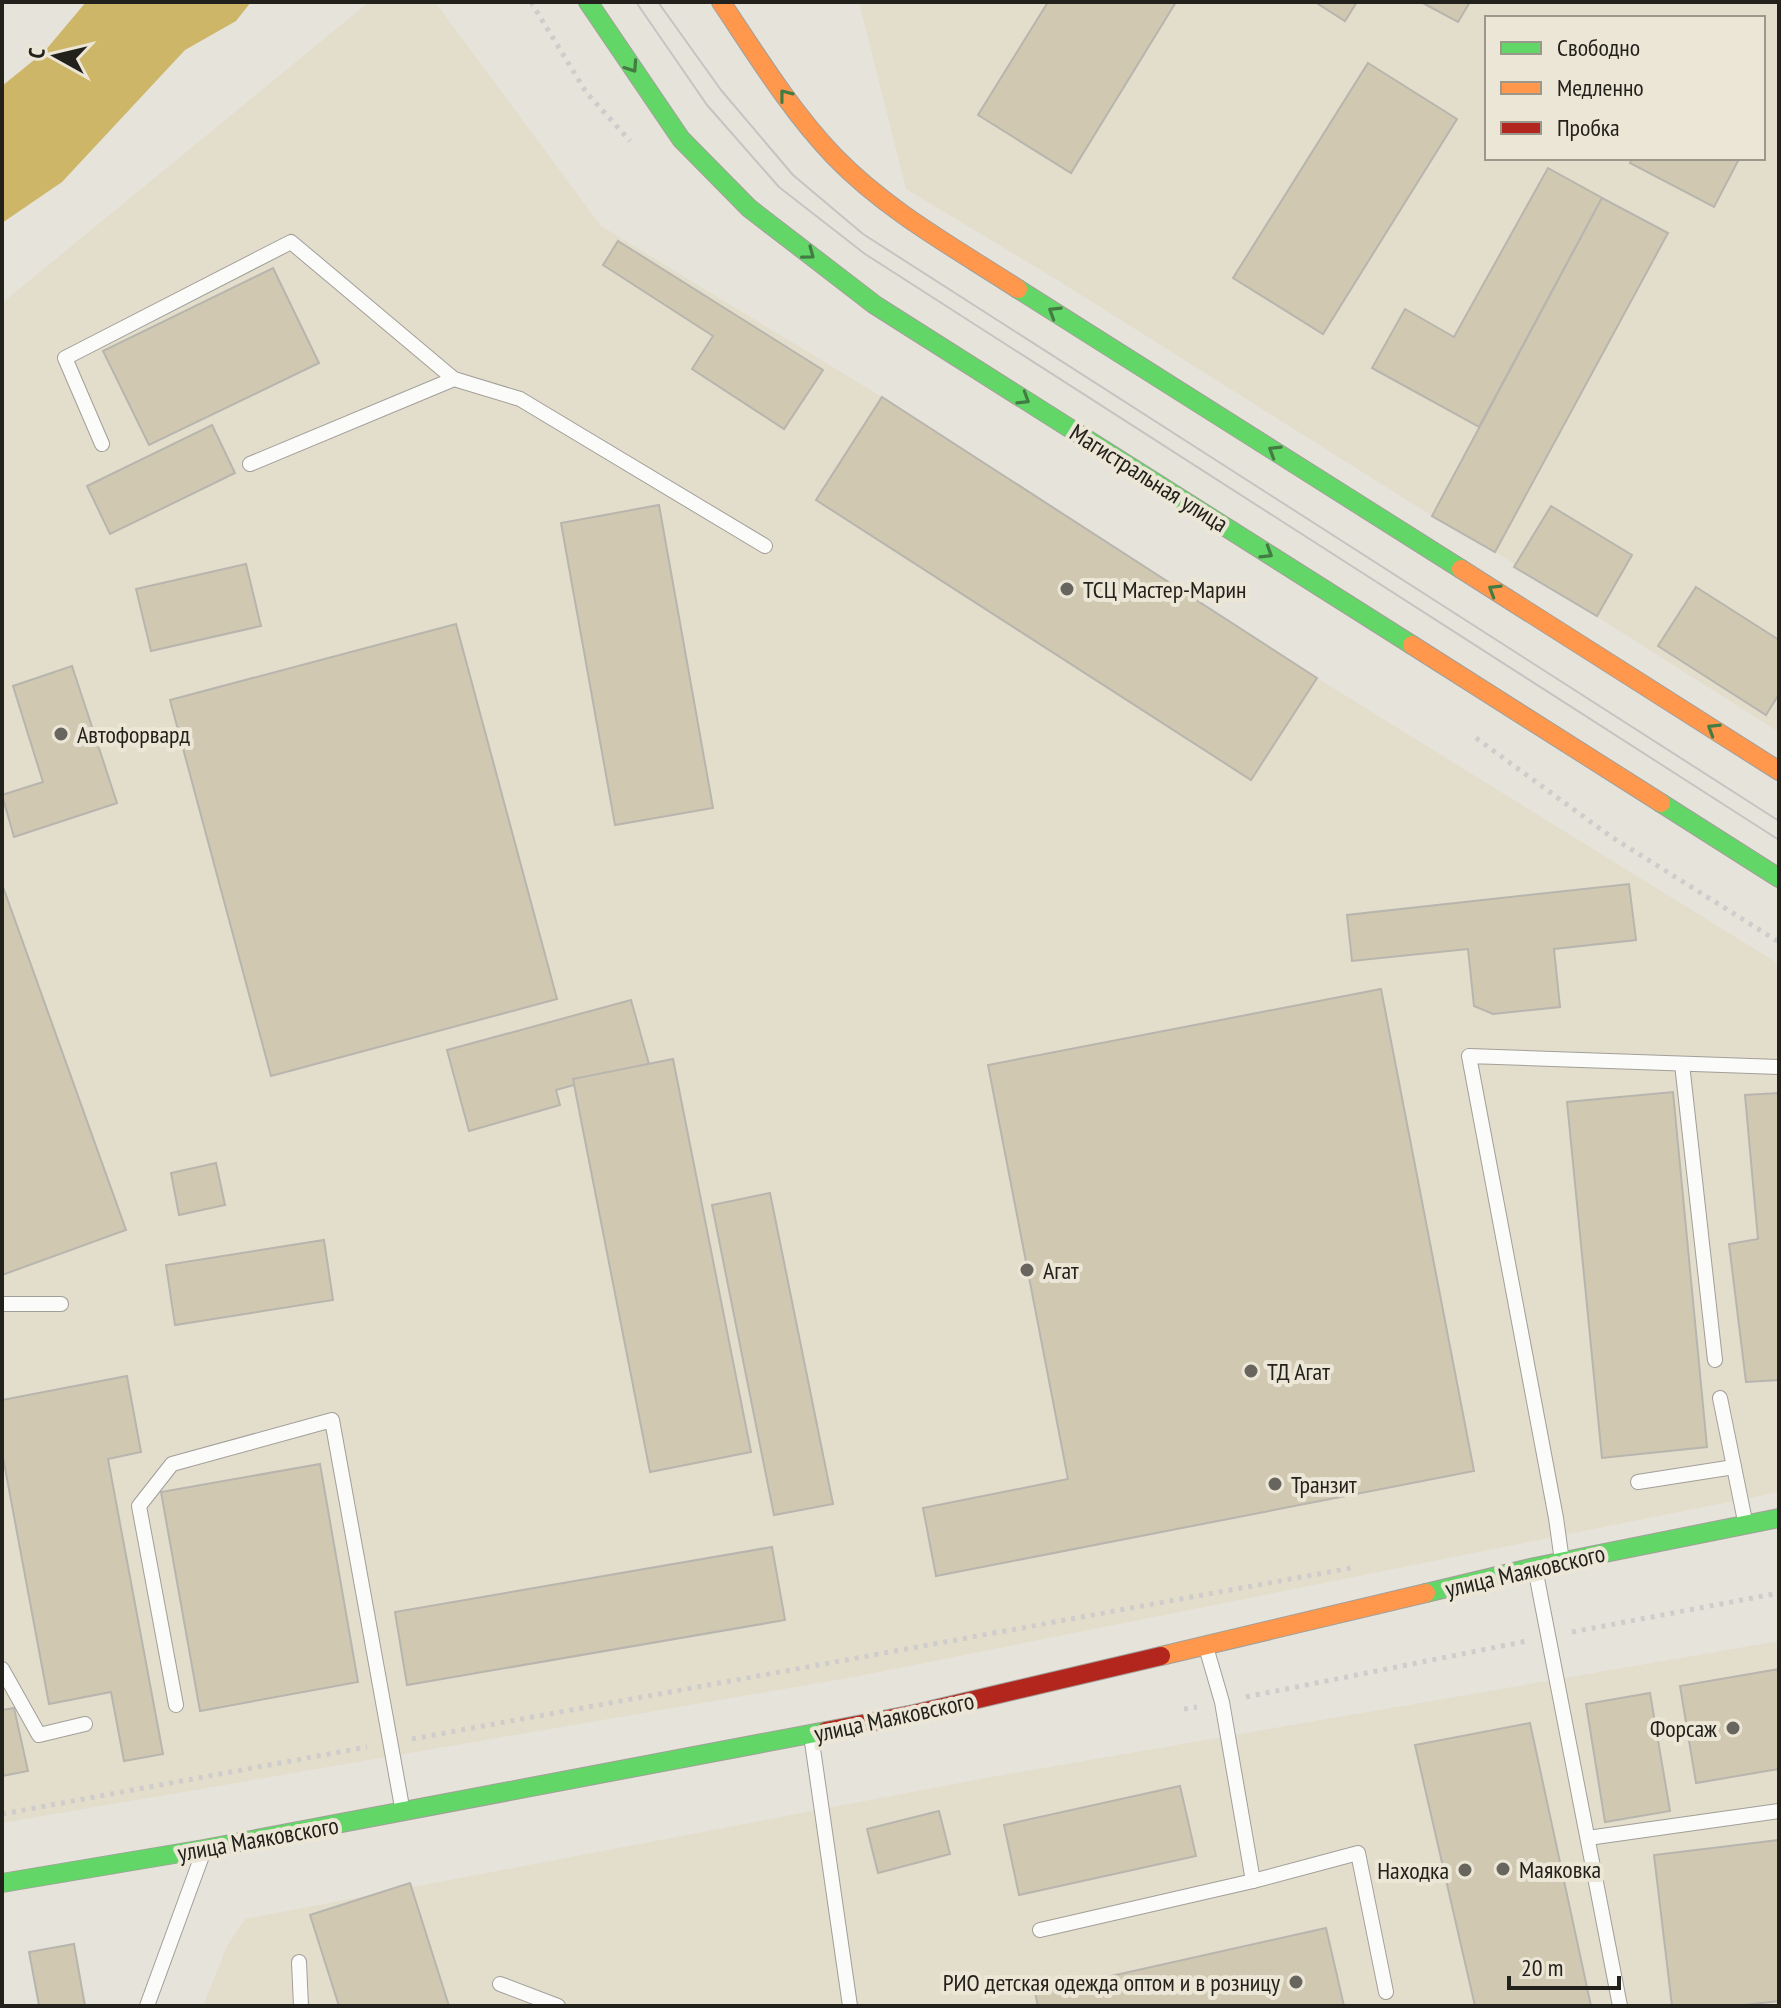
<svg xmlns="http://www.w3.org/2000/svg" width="1781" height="2008" viewBox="0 0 1781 2008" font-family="'PT Sans Narrow',sans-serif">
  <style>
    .built { fill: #e3ddcc; fill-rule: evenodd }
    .water { fill: #cdb668 }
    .building { fill: #d0c8b1; stroke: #b7b5ae; stroke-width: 2 }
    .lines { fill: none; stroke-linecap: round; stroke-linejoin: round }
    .lane-casing { stroke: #a29f99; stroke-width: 16 }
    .fast-casing { stroke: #a29f99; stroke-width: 20 }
    .slow-casing { stroke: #a29f99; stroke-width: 20 }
    .jam-casing { stroke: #a29f99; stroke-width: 20 }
    .path { stroke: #cecdcb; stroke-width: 5; stroke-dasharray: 4 6; stroke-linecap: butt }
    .lane { stroke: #fbfbfa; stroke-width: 14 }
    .fast { stroke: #63d668; stroke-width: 18 }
    .slow { stroke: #ff974d; stroke-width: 18 }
    .jam { stroke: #b3261e; stroke-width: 18 }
    .tram { stroke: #c4c4c2; stroke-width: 2 }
    .oneway { stroke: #437c42 }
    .poi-dot { fill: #67655e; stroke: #ebe6d6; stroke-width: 3 }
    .labels { text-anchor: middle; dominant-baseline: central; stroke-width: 8; stroke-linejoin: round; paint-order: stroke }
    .street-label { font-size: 24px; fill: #23211b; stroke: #ebe6d6 }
    .poi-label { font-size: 24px; fill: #23211b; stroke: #ebe6d6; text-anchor: start }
  </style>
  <rect width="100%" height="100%" fill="#e6e3db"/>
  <g class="built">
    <path d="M369,2H435L601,226L882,397L1317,678L1779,964V1492L859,1676L2,1823V303Z"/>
    <path d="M859,2H1779V732L1495,552L1432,516L1059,281L906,189ZM1487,18H1763V158H1487Z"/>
    <path d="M1779,1641V2006H203L227,1946L245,1919L991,1777Z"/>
  </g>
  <path class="water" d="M86,2H251L236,21L185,50L62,182L2,223V86L44,52Z"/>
  <g class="building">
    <path d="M1048,2H1176L1071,173L978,115Z"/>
    <path d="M1315,2H1357L1345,21Z"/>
    <path d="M1421,2H1470L1458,22Z"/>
    <path d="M1368,63L1457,119L1323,334L1233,278Z"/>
    <path d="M1632,158H1732L1738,161L1714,207L1630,163Z"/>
    <path d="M1548,168L1602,198L1479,427L1372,368L1405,309L1454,337Z"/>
    <path d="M1602,198L1668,233L1495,552L1432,516Z"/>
    <path d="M618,241L823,370L784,429L692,369L713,336L603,265Z"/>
    <path d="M273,268L319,363L149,445L103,351Z"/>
    <path d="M882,397L1317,678L1251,780L816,500Z"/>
    <path d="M212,425L235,473L110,534L87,486Z"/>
    <path d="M659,505L713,808L615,825L561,523Z"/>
    <path d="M1551,506L1632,555L1597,616L1514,567Z"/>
    <path d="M246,564L261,626L151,651L136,589Z"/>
    <path d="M1696,587L1779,640V694L1766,715L1658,646Z"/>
    <path d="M456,624L557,999L271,1076L170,700Z"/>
    <path d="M72,666L117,803L14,837L2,795L43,782L13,686Z"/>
    <path d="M2,884L126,1230L2,1275Z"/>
    <path d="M1629,884L1636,940L1554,949L1560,1007L1493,1014L1474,1006L1468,949L1352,961L1347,915Z"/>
    <path d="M1381,989L1474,1471L936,1576L923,1508L1068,1479L988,1065Z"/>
    <path d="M631,1000L649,1064L556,1090L560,1105L469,1131L447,1050Z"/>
    <path d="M673,1059L751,1452L650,1472L573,1079Z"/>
    <path d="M1673,1092L1707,1447L1602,1458L1567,1102Z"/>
    <path d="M1779,1093V1380L1746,1382L1729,1244L1758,1239L1745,1095Z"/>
    <path d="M216,1163L225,1205L179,1215L171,1173Z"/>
    <path d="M770,1193L833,1504L774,1515L712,1205Z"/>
    <path d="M324,1240L333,1300L175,1325L166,1265Z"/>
    <path d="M127,1376L141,1452L108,1459L163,1754L124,1761L111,1692L49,1704L2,1452V1400Z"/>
    <path d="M320,1464L358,1682L200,1711L161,1492Z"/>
    <path d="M772,1547L785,1620L407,1685L395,1612Z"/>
    <path d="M1779,1669V1769L1696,1783L1680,1686Z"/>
    <path d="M1650,1693L1670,1811L1605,1822L1586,1704Z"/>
    <path d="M14,1708L28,1771L2,1776V1710Z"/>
    <path d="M1530,1723L1591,2006H1475L1415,1745Z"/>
    <path d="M1180,1786L1196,1856L1019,1895L1004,1825Z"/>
    <path d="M939,1811L950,1854L878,1873L867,1829Z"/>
    <path d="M1779,1840V2001L1736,2006H1672L1654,1855Z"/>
    <path d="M410,1883L449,2006H339L310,1915Z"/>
    <path d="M1326,1928L1344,2006H1038L1035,1993Z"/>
    <path d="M74,1944L85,2006H33L39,2005L29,1952Z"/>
  </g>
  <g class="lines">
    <g class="lane-casing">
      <g id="lane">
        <path d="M102,444L65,358L291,242L454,379"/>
        <path d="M250,464L454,379L520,399L765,546"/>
        <path d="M1682,1064L1715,1360"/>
        <path d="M2,1304H61"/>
        <path d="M1720,1398L1745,1521"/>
        <path d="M1638,1482L1734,1467"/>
        <path d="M1562,1561L1556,1518L1469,1056L1779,1067"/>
        <path d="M1535,1568L1620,2006"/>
        <path d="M2,1669L39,1735L85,1724"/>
        <path d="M176,1705L139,1506L172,1464L332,1420L402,1807"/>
        <path d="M811,1735L850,2006"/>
        <path d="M1588,1838L1779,1811"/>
        <path d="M1253,1881L1358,1853L1386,1992"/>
        <path d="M1040,1930L1253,1881L1222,1702L1206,1647"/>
        <path d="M299,1962L301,2006"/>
        <path d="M500,1984L558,2006"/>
        <path d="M147,2006L203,1853"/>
      </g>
    </g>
    <g class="fast-casing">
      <g id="fast">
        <path d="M588,2L681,139L749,208L875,305L1412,645"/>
        <path d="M1018,289L1461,569"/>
        <path d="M1661,803L1779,878"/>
        <path d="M1426,1593L1535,1567L1779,1518"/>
        <path d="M2,1883L204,1849L826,1731"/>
      </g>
    </g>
    <g class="slow-casing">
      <g id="slow">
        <path d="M721,2C756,54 790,110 834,156C887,211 955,248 1018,289"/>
        <path d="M1461,569L1779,771"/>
        <path d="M1412,645L1661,803"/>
        <path d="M1161,1656L1426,1593"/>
      </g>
    </g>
    <g class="jam-casing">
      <path id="jam" d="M826,1731L914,1714L1161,1656"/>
    </g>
    <g class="path">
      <path d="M531,2L586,92L630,141"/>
      <path d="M1476,738L1610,836L1779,942"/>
      <path d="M1572,1632L1779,1593"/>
      <path d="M1246,1697L1527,1641"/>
      <path d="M1184,1709L1197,1707"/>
      <path d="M412,1739L1351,1568"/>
      <path d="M2,1814L367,1747"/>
    </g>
    <use href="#lane" class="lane"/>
    <use href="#fast" class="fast"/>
    <use href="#slow" class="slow"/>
    <use href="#jam" class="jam"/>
    <g class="tram">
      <path d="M636,2L707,105L779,187L865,254L1779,840"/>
      <path d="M658,2L721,90L793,175L863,234L1779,821"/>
    </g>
  </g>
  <defs><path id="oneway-chevron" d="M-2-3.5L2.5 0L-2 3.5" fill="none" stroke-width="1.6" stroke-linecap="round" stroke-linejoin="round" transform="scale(2)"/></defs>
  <g class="oneway">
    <use href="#oneway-chevron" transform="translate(632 67) rotate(56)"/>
    <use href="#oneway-chevron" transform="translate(785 95) rotate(-128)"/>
    <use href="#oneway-chevron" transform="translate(809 254) rotate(37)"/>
    <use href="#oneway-chevron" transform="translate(1054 312) rotate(-148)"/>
    <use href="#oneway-chevron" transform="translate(1024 399) rotate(32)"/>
    <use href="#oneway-chevron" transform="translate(1274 451) rotate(-148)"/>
    <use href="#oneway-chevron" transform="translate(1267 553) rotate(32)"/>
    <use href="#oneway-chevron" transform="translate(1494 590) rotate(-148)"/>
    <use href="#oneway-chevron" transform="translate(1713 729) rotate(-148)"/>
  </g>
  <g class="poi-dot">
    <circle cx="1067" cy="589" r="8"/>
    <circle cx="61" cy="734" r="8"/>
    <circle cx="1027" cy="1270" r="8"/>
    <circle cx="1251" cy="1371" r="8"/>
    <circle cx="1275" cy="1484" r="8"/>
    <circle cx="1733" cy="1728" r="8"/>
    <circle cx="1503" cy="1869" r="8"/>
    <circle cx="1465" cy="1870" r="8"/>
    <circle cx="1296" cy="1982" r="8"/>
  </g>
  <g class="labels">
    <g class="street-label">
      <text transform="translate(1149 478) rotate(32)">Магистральная улица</text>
      <text transform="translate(1525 1571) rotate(-13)">улица Маяковского</text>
      <text transform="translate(894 1717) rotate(-12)">улица Маяковского</text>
      <text transform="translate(258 1839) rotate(-10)">улица Маяковского</text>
    </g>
    <g class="poi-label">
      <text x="1083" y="589">ТСЦ Мастер-Марин</text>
      <text x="77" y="734">Автофорвард</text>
      <text x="1043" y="1270">Агат</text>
      <text x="1267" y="1371">ТД Агат</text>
      <text x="1291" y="1484">Транзит</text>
      <text x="1717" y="1728" text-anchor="end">Форсаж</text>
      <text x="1519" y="1869">Маяковка</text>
      <text x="1449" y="1870" text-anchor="end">Находка</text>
      <text x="1280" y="1982" text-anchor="end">РИО детская одежда оптом и в розницу</text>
    </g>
  </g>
  <rect width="1781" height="2008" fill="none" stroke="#23211b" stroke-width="8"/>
  <rect x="1485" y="16" width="280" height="144" fill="#ebe6d6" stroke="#9b978b" stroke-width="2"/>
  <rect x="1501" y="42" width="40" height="12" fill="#63d668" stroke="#9b978b" stroke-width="2"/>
  <text x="1557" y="56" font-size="24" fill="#23211b">Свободно</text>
  <rect x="1501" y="82" width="40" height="12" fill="#ff974d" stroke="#9b978b" stroke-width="2"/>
  <text x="1557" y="96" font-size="24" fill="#23211b">Медленно</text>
  <rect x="1501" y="122" width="40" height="12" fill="#b3261e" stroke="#9b978b" stroke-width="2"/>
  <text x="1557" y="136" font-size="24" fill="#23211b">Пробка</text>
  <g transform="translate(56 56) rotate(278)" stroke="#ebe6d6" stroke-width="6" paint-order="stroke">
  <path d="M0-6L14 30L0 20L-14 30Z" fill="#23211b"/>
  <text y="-12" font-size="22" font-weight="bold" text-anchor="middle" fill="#23211b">С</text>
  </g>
  <path d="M1509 1976v12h110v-12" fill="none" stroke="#23211b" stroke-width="4"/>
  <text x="1521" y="1976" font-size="24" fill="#23211b" stroke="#ebe6d6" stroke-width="6" paint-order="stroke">20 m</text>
</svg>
